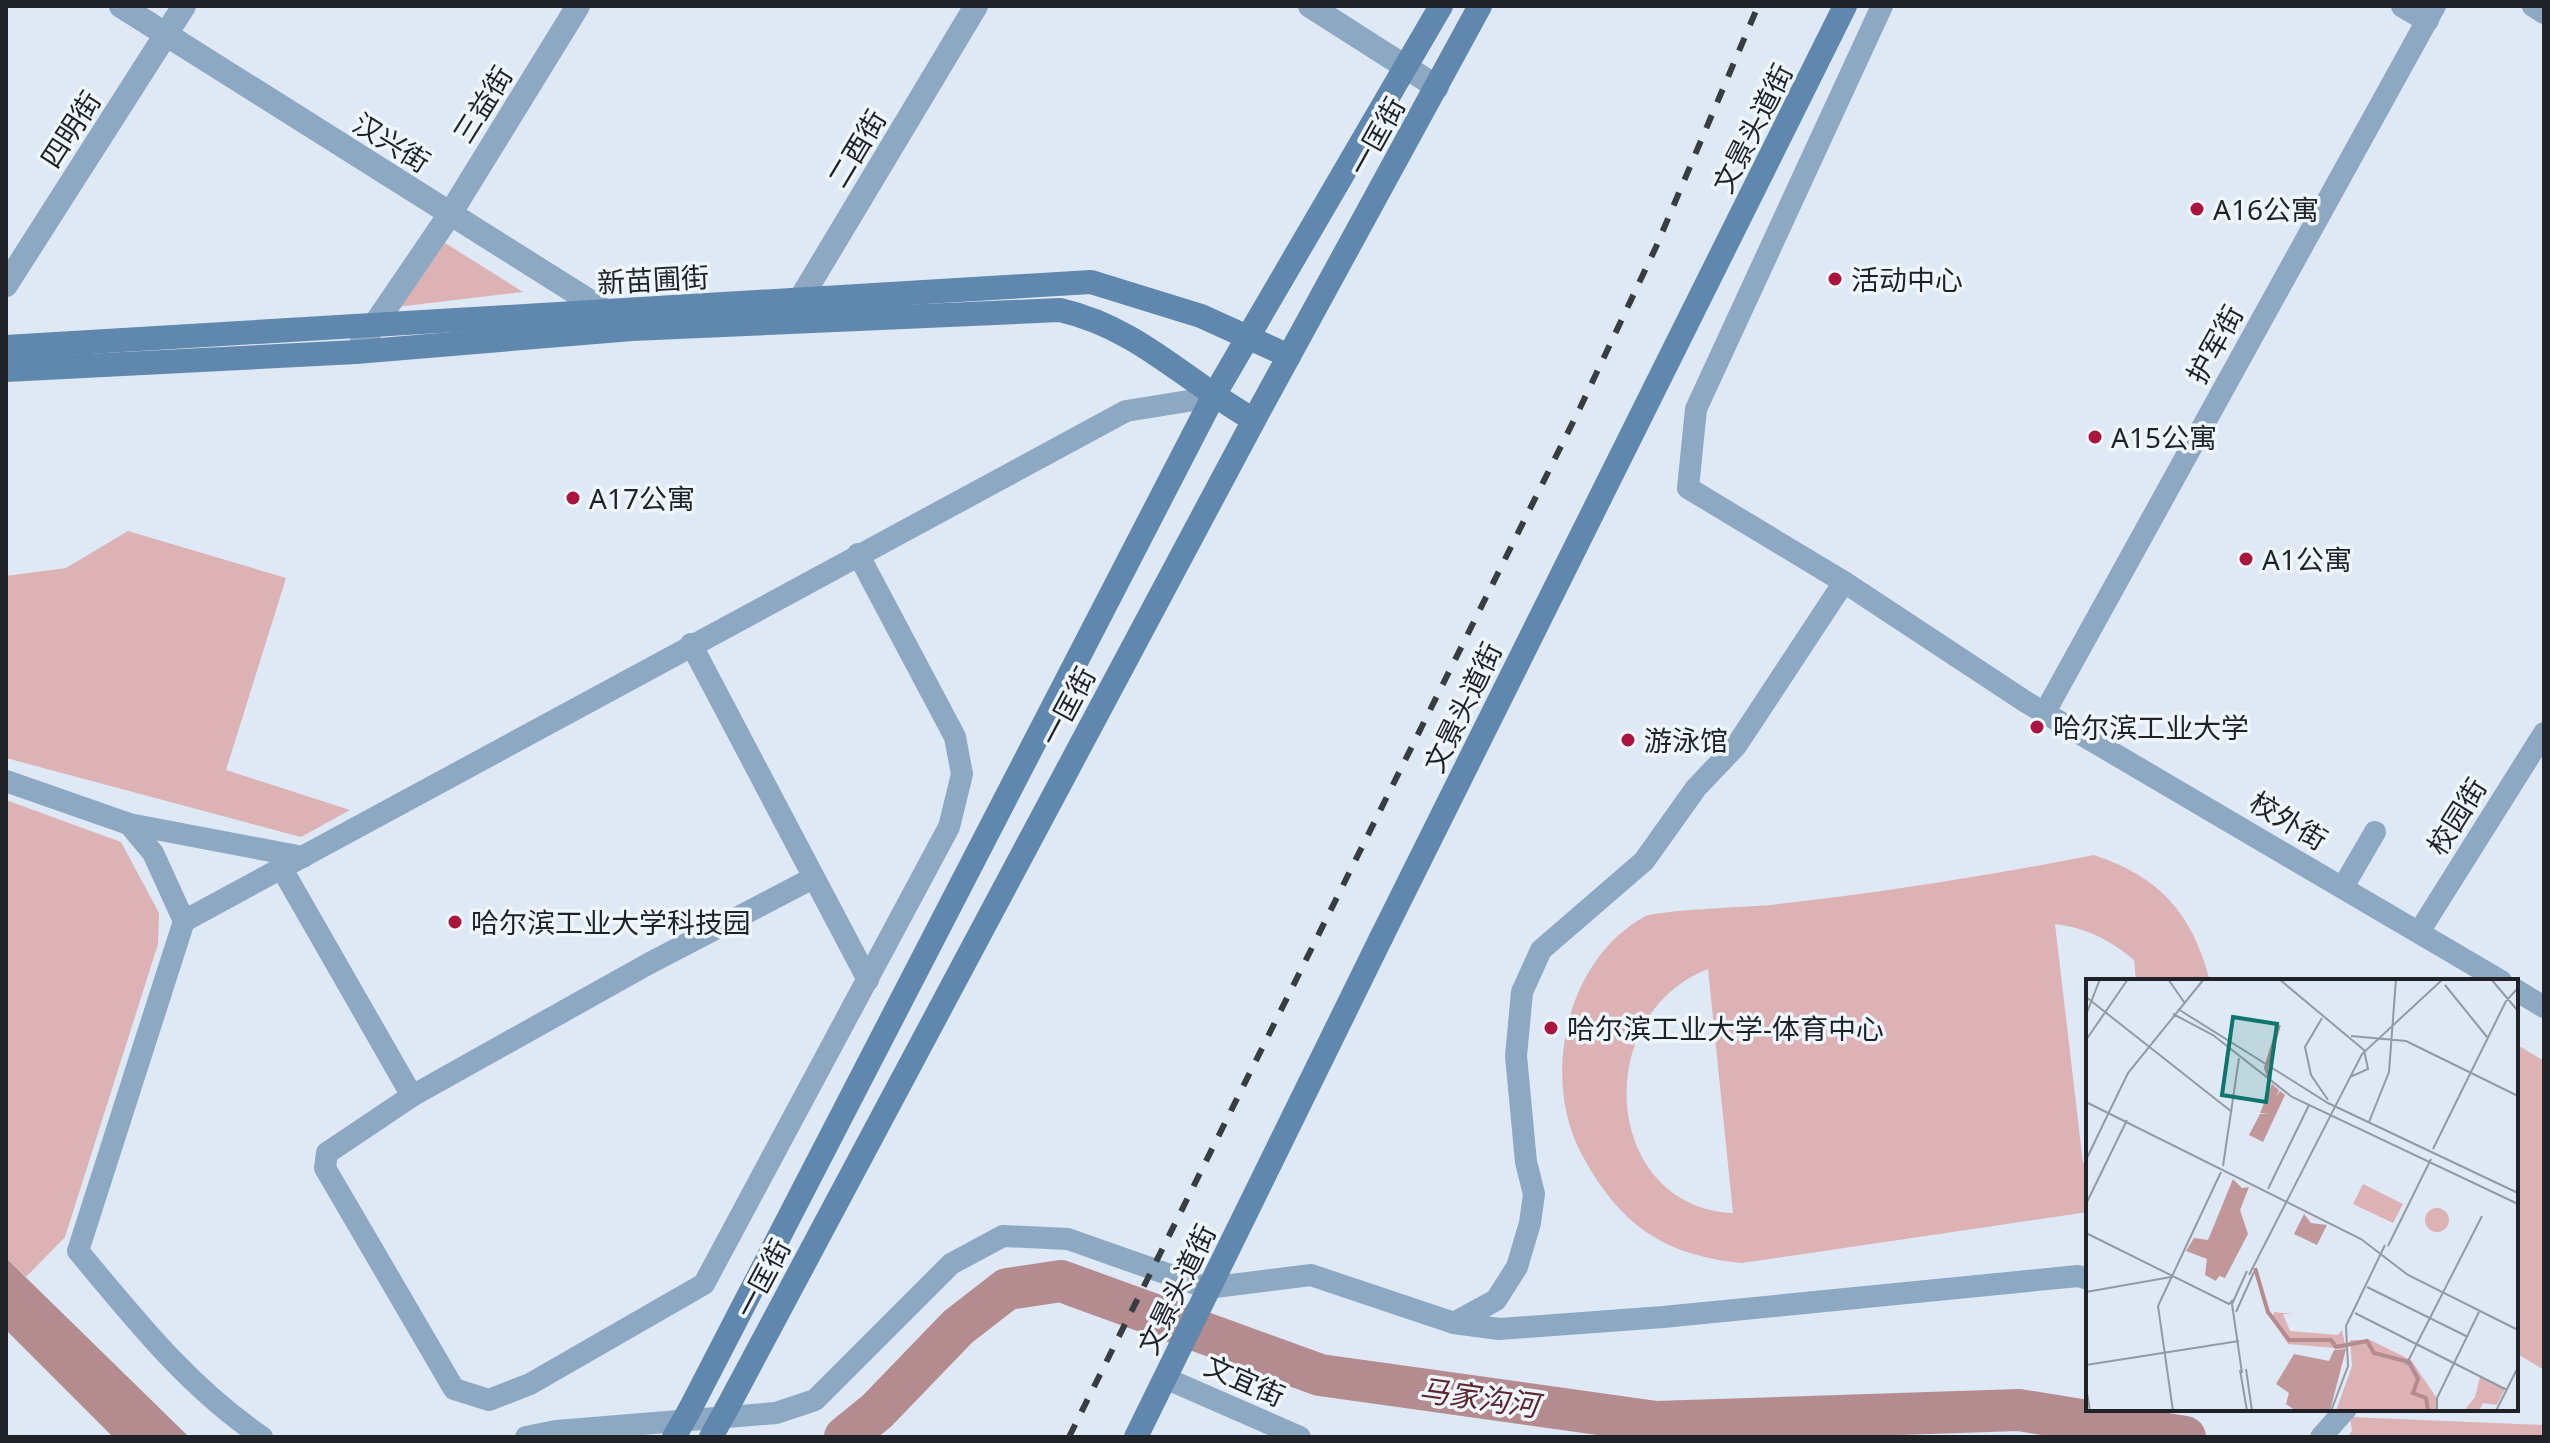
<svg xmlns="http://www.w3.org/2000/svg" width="2550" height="1443" viewBox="0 0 2550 1443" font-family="'Noto Sans','Noto Sans SC',sans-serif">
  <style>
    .green { fill: #dcb2b5; fill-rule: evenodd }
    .water { fill: #b48b8e }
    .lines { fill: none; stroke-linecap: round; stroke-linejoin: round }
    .river { stroke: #b48b8e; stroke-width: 42 }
    .minor { stroke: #8da8c3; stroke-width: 22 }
    .tertiary { stroke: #8da8c3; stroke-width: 24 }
    .secondary { stroke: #6088af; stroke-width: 24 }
    .rail { stroke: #383d42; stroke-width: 6; stroke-dasharray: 14 14; stroke-linecap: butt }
    .secondary-bridge { stroke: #6088af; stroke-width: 24 }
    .poi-dot { fill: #aa143d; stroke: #eff6fd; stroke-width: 3 }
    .labels { text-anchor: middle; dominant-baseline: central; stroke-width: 7; stroke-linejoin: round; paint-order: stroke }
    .street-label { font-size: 28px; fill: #1f2327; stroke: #eff6fd }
    .poi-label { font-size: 28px; fill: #1f2327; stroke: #eff6fd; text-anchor: start }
    .water-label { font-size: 30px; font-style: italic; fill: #5e272f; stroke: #eff6fd }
    .inset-river { fill: none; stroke: #b48b8e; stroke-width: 4 }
    .inset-road { fill: none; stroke: #929aa3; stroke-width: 2 }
    .view { fill: #0f766e; fill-opacity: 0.15; stroke: #0f766e; stroke-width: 4 }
    .inset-edge { fill: none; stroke: #1f2327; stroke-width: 4 }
  </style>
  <rect width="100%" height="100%" fill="#dee9f5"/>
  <g class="green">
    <path d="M442,241L523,292L396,307Z"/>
    <path d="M128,531L286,578L226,770L350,810L301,837L6,758V576L66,568Z"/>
    <path d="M6,800L121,842L159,913L158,944L65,1237L26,1277L6,1258Z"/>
    <path d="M2094,855C2160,877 2192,913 2210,981H2136L2134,960C2110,940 2087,928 2055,924L2083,1163L2088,1161V1212L1742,1263C1662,1255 1619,1224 1581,1153C1541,1077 1566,960 1644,917C1655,910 1749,907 1770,905C1879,893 1986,876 2094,855ZM1708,969L1733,1213C1603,1207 1589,1015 1708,969Z"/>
    <path d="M2516,1044L2544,1061V1370L2516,1353Z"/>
    <path d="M2350,1417L2544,1425V1437H2347L2352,1431Z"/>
  </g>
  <path class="water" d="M6,1258L189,1437H113L6,1330Z"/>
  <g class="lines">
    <path class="river" d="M845,1437L877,1411L958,1327L1007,1289L1061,1281L1320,1375L1656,1422L2019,1410L2185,1437"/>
    <g class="minor">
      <path d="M2533,6L2544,13"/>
      <path d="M1844,582L1688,488L1696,409L1882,6"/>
      <path d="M691,644L868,980"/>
      <path d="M2045,712L2435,6"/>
      <path d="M6,781L129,824L303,857"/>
      <path d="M129,824L153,853L184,921"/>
      <path d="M282,869L412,1096L327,1153L325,1168L454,1389L489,1400L530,1384L704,1284L949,827L962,774L955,737L858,554"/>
      <path d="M2343,887L2375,832"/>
      <path d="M2419,932L2544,733"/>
      <path d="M2516,990L2544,1007"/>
      <path d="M412,1096L648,964L813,878"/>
      <path d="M1454,1323L1496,1300L1517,1267L1530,1223L1534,1194L1526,1162L1516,1056L1522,992L1541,950L1644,861L1696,788L1736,746L1844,582L2026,702L2501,981"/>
      <path d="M1165,1378L1300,1437"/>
      <path d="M262,1437C188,1387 134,1318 78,1251L184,921L1126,411L1213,397"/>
      <path d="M526,1437L556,1431L776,1413L815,1400L951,1264L1003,1236L1068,1239L1207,1288L1311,1275L1454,1323L1499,1329L1663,1317L2078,1276L2088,1279"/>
      <path d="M2321,1437L2346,1409"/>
    </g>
    <g class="tertiary">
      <path d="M121,6L613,316"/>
      <path d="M1310,6L1437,87"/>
      <path d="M2403,6L2427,20"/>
      <path d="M6,285L184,6"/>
      <path d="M792,313L976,6"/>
      <path d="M356,352L450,214L578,6"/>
    </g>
    <g class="secondary">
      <path d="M6,347L1091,282L1201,316L1289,356"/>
      <path d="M6,370L356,352L632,329L1060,310C1139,328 1186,382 1254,420"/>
      <path d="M1381,938L1845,6"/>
      <path d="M726,1410L1254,420L1480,6"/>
      <path d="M689,1411L1213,397L1441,6"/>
    </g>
    <path class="rail" d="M1069,1437L1580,408L1656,247L1758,6"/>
    <g class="secondary-bridge">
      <path d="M674,1437L689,1411"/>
      <path d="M711,1437L726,1410"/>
      <path d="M1136,1437L1381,938"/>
    </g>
  </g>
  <g class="poi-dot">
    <circle cx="2197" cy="209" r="8"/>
    <circle cx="1835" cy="279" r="8"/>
    <circle cx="2095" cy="437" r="8"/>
    <circle cx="573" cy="498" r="8"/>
    <circle cx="2246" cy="559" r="8"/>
    <circle cx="2037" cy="727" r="8"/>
    <circle cx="1628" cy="740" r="8"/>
    <circle cx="455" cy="922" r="8"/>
    <circle cx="1551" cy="1028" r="8"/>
  </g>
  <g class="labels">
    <g class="street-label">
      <text transform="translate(482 104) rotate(-58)">三益街</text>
      <text transform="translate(1752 128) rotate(-63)">文景头道街</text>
      <text transform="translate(70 129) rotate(-57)">四明街</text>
      <text transform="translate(1376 136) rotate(-61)">一匡街</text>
      <text transform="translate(392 142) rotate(32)">汉兴街</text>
      <text transform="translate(856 148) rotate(-59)">二酉街</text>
      <text transform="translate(653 279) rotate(-3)">新苗圃街</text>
      <text transform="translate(2214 344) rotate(-61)">护军街</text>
      <text transform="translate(1067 706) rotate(-62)">一匡街</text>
      <text transform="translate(1462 707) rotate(-64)">文景头道街</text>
      <text transform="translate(2456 816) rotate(-58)">校园街</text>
      <text transform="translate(2289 820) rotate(31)">校外街</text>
      <text transform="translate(762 1278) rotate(-62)">一匡街</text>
      <text transform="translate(1176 1289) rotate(-64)">文景头道街</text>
      <text transform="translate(1245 1380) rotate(24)">文宜街</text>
    </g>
    <g class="poi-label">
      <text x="2213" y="209">A16公寓</text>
      <text x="1851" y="279">活动中心</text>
      <text x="2111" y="437">A15公寓</text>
      <text x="589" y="498">A17公寓</text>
      <text x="2262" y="559">A1公寓</text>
      <text x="2053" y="727">哈尔滨工业大学</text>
      <text x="1644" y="740">游泳馆</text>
      <text x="471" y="922">哈尔滨工业大学科技园</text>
      <text x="1567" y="1028">哈尔滨工业大学-体育中心</text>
    </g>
    <g class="water-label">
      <text transform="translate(1479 1397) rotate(8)">马家沟河</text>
    </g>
  </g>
  <g transform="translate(2086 979)">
    <rect width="432" height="432" fill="#dee9f5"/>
    <path d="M277,205L317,225L307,244L267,225ZM339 241a12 12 0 1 1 24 0a12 12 0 1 1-24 0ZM188,333L207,335H197L204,352L252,356L256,351L260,370L202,365L186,340ZM264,361H284L325,381L350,418V432H250L266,387ZM394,398L419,410L411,426L397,424L393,432H378L389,418Z" fill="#dcb2b5"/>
    <path d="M186,105L193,111L190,118L194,112L199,116L177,163L163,156L174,135H183L174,134ZM147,200L156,209L163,208L154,231L162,255L139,299L133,297L130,302L119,296L121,280L100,272L108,259L122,261ZM218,235L225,244L241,246L231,266L208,255ZM260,370L244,432H210L200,425L203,414L190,405L208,375L243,382L248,371Z" fill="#c1979a"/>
    <path class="inset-river" d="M184,100L180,89L193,46M169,289L182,333L203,361H245L250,368L281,362L288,374L323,383L332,400L327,414L340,419L342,432"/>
    <path class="inset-road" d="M82,0L98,23M193,0L278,71L282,90L264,98M405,0L432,32M359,6L401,58M0,18L146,133M92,30L242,124L432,214M87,35L127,56L206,118L432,225M0,36L14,0M236,39L219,68L225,96L242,121M265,57L320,62M0,61L42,0M320,62L432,117M0,123L275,260L322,296L432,351M25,129L42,94L118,0M283,143L303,93L310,0M347,170L420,22L432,9M0,181L25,129M137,187L153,79M182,210L223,126M0,225L41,141M0,254L143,325L147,321M302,267L345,180M163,296L276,75L357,0M281,308L382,358M0,313L85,298M150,333L168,293M269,334L421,411M0,386L153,362M320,386L396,237M160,390L166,432M154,391L161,432M156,394L146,325L161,292M0,408L4,432M87,432L72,327L135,193M245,432L262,387L260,347L299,266M351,432V419L393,333M410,432L432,388"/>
    <path class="view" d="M147,38L191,45L180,123L136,116Z"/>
    <rect width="432" height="432" class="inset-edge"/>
  </g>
  <rect width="2550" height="1443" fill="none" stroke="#1f2327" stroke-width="16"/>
</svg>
